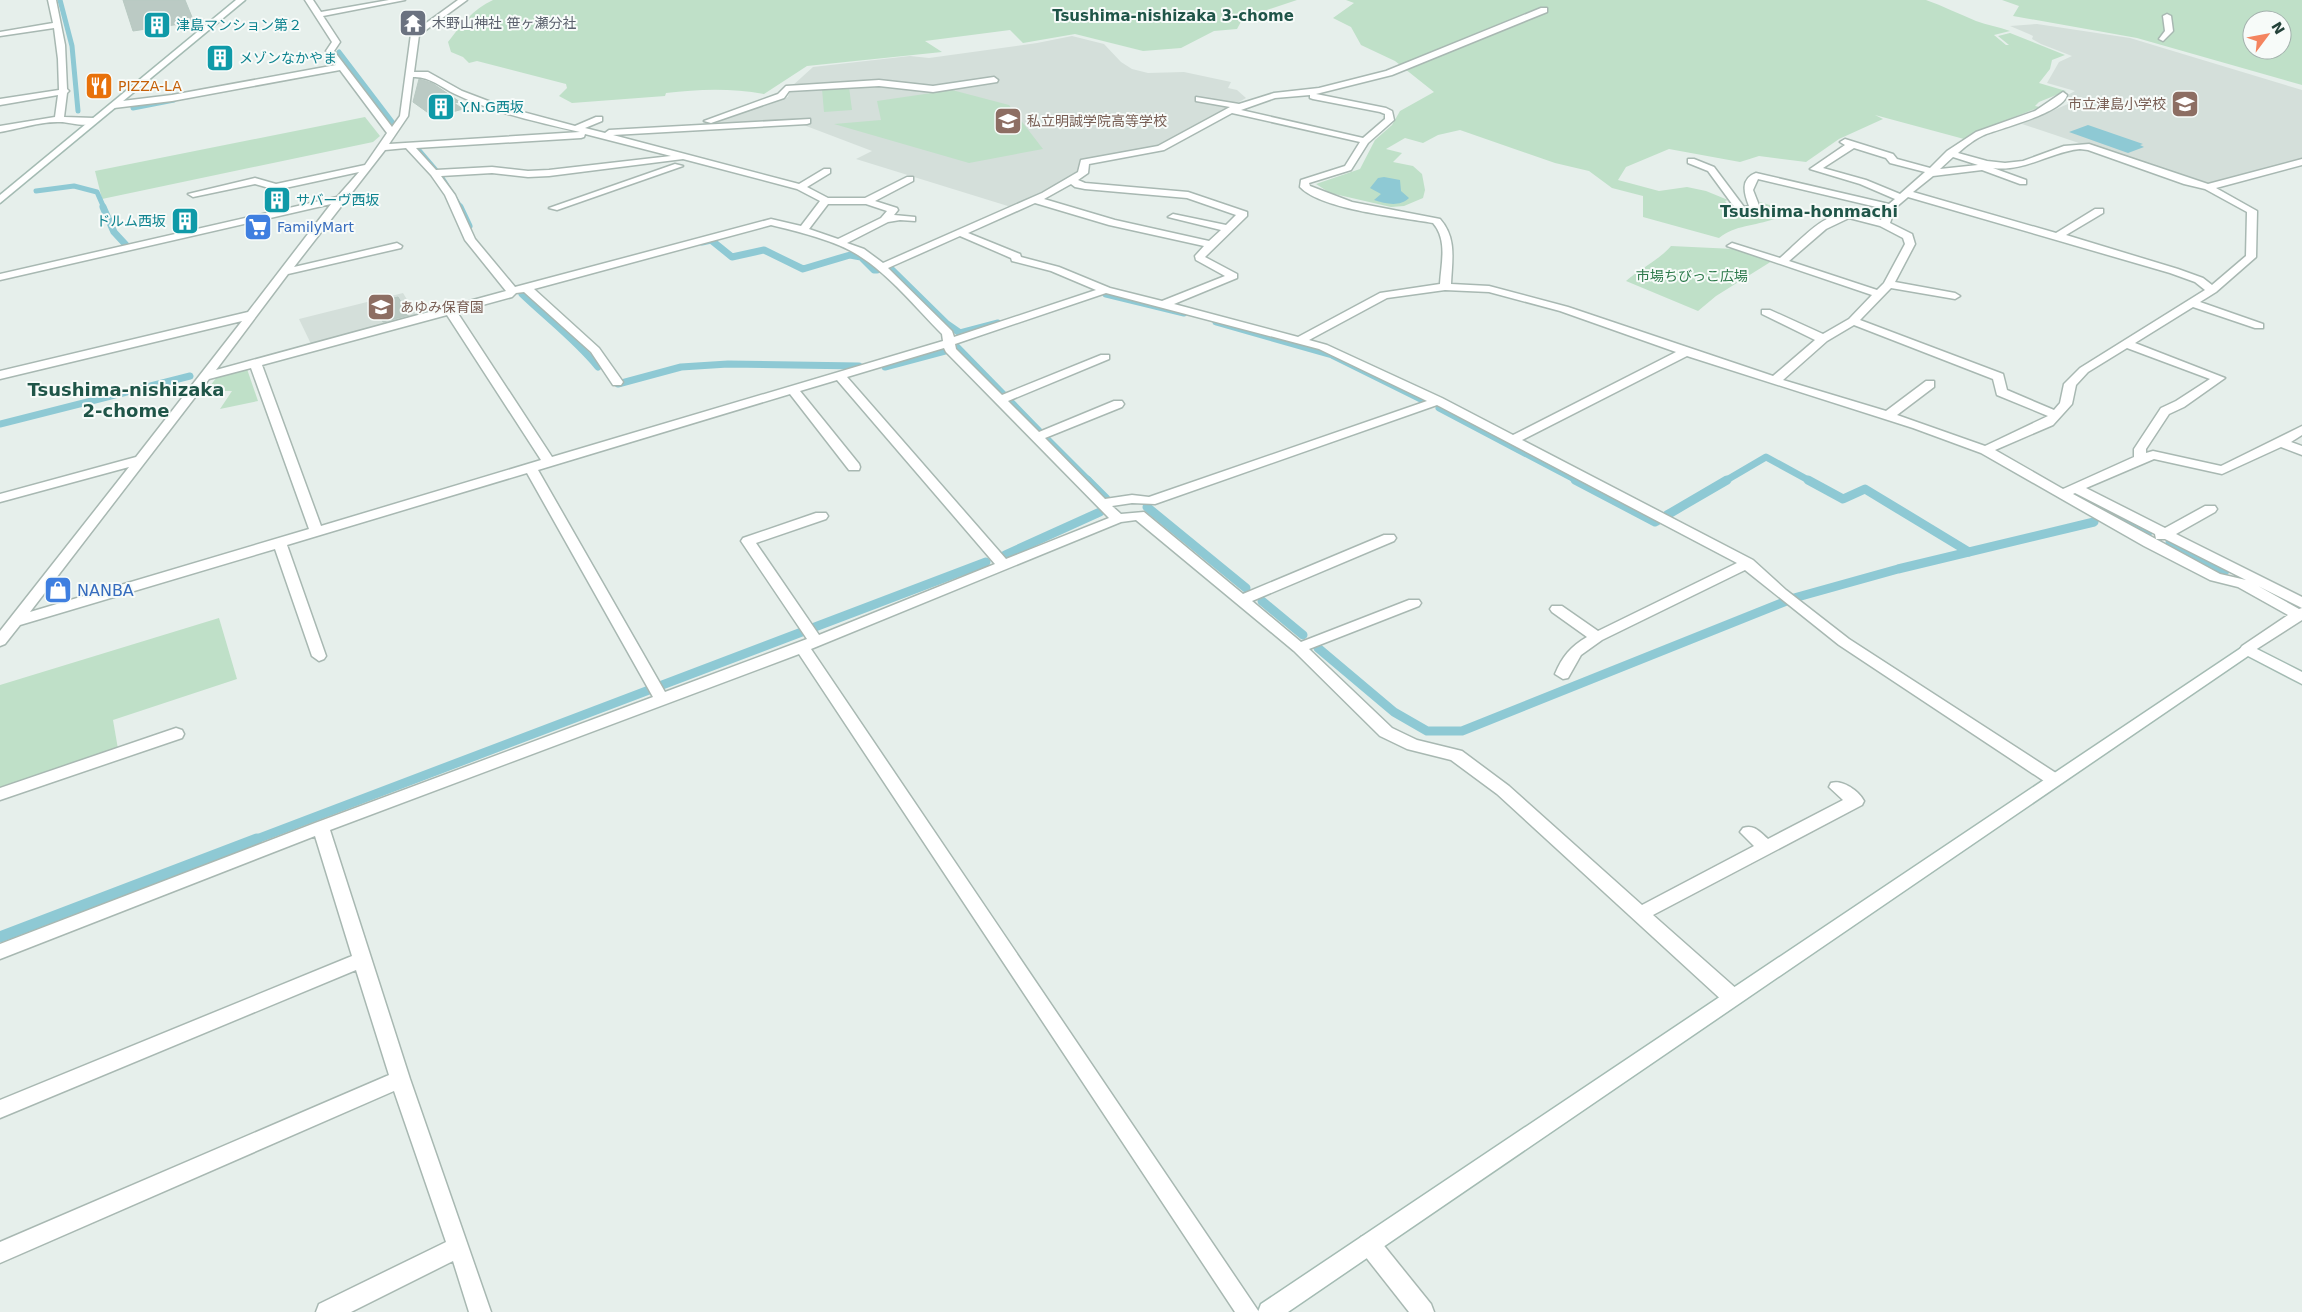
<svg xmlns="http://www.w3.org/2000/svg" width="2302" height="1312" viewBox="0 0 2302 1312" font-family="'DejaVu Sans','Noto Sans JP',sans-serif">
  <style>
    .built { fill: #d4dfda }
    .green { fill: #bfe0c8; fill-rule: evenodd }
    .water { fill: #8ec9d4 }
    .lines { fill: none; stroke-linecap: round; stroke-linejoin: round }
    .stream-far3 { stroke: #8ec9d4; stroke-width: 5 }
    .stream-far2 { stroke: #8ec9d4; stroke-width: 7 }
    .stream-far1 { stroke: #8ec9d4; stroke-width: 9 }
    .stream { stroke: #8ec9d4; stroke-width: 11 }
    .building { fill: #bbcac4; stroke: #b8c9c2 }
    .street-casing { stroke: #a8b8b2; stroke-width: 3 }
    .secondary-casing { stroke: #a4bbb3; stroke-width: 3 }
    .street { fill: #fff; fill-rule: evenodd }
    .secondary { fill: #fff; fill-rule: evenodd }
    .labels { text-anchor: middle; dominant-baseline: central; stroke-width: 4; stroke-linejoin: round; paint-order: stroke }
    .far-worship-label { font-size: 14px; fill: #5b616d; stroke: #f7fbf9; text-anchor: start }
    .far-culture-label { font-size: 14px; fill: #0d838f; stroke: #f7fbf9; text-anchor: start }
    .far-food-label { font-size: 14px; fill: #c56008; stroke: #f7fbf9; text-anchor: start }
    .far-education-label { font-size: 14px; fill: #785e54; stroke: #f7fbf9; text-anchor: start }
    .far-shop-label { font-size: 14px; fill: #366cbe; stroke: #f7fbf9; text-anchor: start }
    .far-park-label { font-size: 14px; fill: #2d7a4b; stroke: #f7fbf9 }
    .far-neighbourhood-label { font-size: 15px; font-weight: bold; fill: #1f5548; stroke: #f7fbf9 }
    .far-quarter-label { font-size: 16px; font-weight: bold; fill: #1f5548; stroke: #f7fbf9 }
    .shop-label { font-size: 16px; fill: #366cbe; stroke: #f7fbf9; text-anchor: start }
    .neighbourhood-label { font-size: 18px; font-weight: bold; fill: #1f5548; stroke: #f7fbf9 }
  </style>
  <rect width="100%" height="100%" fill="#e6efeb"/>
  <g class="built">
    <path d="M2037,24L2130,38L2302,90V160L2210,183L2189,180L2022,124L2077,100L2066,96L2075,91L2047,83L2059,62L2072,56L2041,44L2032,39L2033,36L2029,34L2010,26Z"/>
    <path d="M1072,36L1104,44L1121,62L1132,69L1148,73L1184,72L1231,82L1228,88L1237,90L1246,98L1161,147L1090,159L1080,173L1044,193L1011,207L856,159L872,151L801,124L810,123V118L705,125L788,97L791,87L813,67L910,56L929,58L1037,43Z"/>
    <path d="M403,293L417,316L311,344L299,319Z"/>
  </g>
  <g class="green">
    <path d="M493,0H1297L1243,18L1237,29L1214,31L1181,48L1143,51L1075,34L1023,43L1010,30L925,41L942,52L807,66L764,94C731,88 699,89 666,93L665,96L572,103L559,96L567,88L566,84L477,61L469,63L463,57L451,52L448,42C461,25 473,9 493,0Z"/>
    <path d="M1346,0H1926C1943,6 1959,14 1976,21C1987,25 1999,27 2010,31L1994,35L2006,45H2009L1998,36L2010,33L2065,55L2052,60L2050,69L2039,83L2066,91L2039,102L2035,106L2040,107L1971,134L1964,139L1875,115L1883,119L1839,139L1806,162L1759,156L1740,162L1669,149L1626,167L1618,180L1659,191L1687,187L1706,191L1728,200L1725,201L1737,215L1756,214L1763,210L1760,202L1779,208L1774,219C1755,226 1735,225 1719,238L1643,217V196L1612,188L1589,171L1555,163L1460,130L1438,135L1423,143L1405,138L1386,149L1402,153L1393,162L1413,166L1422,174L1425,190L1423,198L1404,206L1391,207L1330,193L1316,184L1360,169L1375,140L1392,125L1400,111L1434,92L1395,61L1361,45L1351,27L1333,18L1354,3Z"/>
    <path d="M2002,0H2302V85L2137,38L2013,16L2019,6ZM2252,20H2282V50H2252Z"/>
    <path d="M849,87L852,110L824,112L822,89Z"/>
    <path d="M952,90L1009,105L1043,149L969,163L834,124L881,120L877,101Z"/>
    <path d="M365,117L380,136L373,142L102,199L95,171Z"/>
    <path d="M1671,246L1734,249L1772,261L1716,296L1698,311L1626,281C1641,268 1659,260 1671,246Z"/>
    <path d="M247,369L258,401L220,409L232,391H206L217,377Z"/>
    <path d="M219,618L237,679L113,720L118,749L0,788V685Z"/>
  </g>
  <g class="water">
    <path d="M2088,125L2143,144L2140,145L2144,147L2128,153L2069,132Z"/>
    <path d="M1384,177L1400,180L1401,191L1409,198C1400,207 1386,204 1374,200L1381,194L1370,188L1378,178Z"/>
  </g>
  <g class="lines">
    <g class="stream-far3">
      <path d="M60,0L72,46L78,111"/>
      <path d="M339,52L393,123"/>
      <path d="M133,108L174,100"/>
      <path d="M418,149L441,176L461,208"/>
      <path d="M36,191L74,186L97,192L104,208"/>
    </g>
    <g class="stream-far2">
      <path d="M103,207L114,232L126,245"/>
      <path d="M460,207L469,226"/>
      <path d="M702,242L711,240L732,257L764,250L803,269L850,255L861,257L874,270H877"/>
      <path d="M887,268L889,267L947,324L960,333L998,323"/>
      <path d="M522,294C547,318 576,340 598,367"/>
      <path d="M1106,294L1184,313"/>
      <path d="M1216,322L1332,355L1423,400"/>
      <path d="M955,345L1003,394"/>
      <path d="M885,367L945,351"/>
      <path d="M618,384L681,367L728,364L859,366"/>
      <path d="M1009,400L1039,431"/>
      <path d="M1439,408L1578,481"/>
      <path d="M0,424L190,376"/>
      <path d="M1046,438L1089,481"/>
      <path d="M1725,481L1766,457L1810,481"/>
    </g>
    <g class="stream-far1">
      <path d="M1087,480L1106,499"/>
      <path d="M1575,480L1655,522L1657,521"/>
      <path d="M1808,480L1843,499L1865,489L1969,552"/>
      <path d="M1147,507L1246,588"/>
      <path d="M1667,515L1727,480"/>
      <path d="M2112,518L2120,516L2149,531"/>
      <path d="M2170,542L2225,571"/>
      <path d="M1005,555L1100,512"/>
      <path d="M1262,601L1303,635"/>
      <path d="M1318,648L1394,712L1427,731H1462L1794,598L1898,569L2094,522"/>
      <path d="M254,840L986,562"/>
    </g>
    <path class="stream" d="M0,937L257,839"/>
  </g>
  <g class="building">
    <path d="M123,0H185L194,22L133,31Z"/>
    <path d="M419,79L432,83L460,102L454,103L463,109L434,117L413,102Z"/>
    <path d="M398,297L409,315L383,322L373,303Z"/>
  </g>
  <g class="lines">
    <g class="street-casing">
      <g id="street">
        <path d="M48,0H56L65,45L67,89L69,91L67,93L64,117L94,118L98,121C88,129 71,122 60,122C41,121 18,129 0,132V126L55,117L58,95L0,105V99L59,90L58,59L54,28L0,36V32L53,23Z"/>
        <path d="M305,0H313L321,12L389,0H405L323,16L340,42L334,51L392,127L400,116L411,34L458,0H467L419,35L414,72H428L462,91L504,107L575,126L596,117H602V121L585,128L605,133L609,130L810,119V123L807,124L613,135L799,184L824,169H830V173L807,187L828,198H865L907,177H913V181L875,201L897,208L898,210L894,215L915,217V221L900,220L888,222L847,243L864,249L883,263L1042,193L1078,172L1081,160L1158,146L1230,107L1196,101V97L1239,104L1274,93L1319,88L1386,71L1541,8H1547V12L1392,75L1316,94L1386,108L1392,111L1394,120L1368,143L1351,170L1309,183L1310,186L1352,202L1440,219C1457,238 1452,260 1451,284L1489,286L1568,307L1773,376L1815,340L1762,314V310H1770L1823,334L1849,319L1872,295L1727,246L1732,243L1780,258C1799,242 1823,212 1851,212C1861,212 1871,216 1881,220L1885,209L1758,179L1753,190L1760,208L1755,211L1738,212L1708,171L1688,163V159H1694L1714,167L1744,207L1749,206C1744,193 1740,179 1756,173L1889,204L1895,199L1860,184L1810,169L1845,145L1840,142L1845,139L1893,154L1897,159L1930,168L1947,151L1976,132L2035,111L2063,92L2067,95C2063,113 2001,128 1984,135C1975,139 1966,146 1958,153L1987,161L2005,163L2023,161L2064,146L2089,144L2208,184L2302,159V165L2216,188L2257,211L2256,257L2216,292L2200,302L2263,324V328H2255L2193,307L2135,343L2225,378L2184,407L2169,414L2146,449V453L2153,451L2221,466L2302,426V435L2291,442L2302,446V455L2281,447L2222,474L2154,459L2086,488L2165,528L2205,506H2215L2217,509L2215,512L2176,534L2302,597V608L2258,586L2299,609L2302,608V620L2252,652H2242L2240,649L2242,646L2288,615L2238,587L2210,580L2144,546L1981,453L1913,428L1687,356L1522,440L1753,560L1786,590L1849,639L2059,775L2061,779L2059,783H2047L1839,645L1745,570L1602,640L1581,655L1568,678L1563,679L1555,674C1562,657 1571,646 1587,637L1552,612L1550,609L1552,606H1562L1598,631L1737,563L1437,405L1155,504L1132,503L1112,506L1121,514L1144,512L1243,594L1384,535H1394L1396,538L1394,541L1252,601L1301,642L1409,600H1419L1421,603L1419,606L1309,649L1392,728L1417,740L1462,751L1509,786L1642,905L1754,846L1740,832L1743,828C1754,824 1760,832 1768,839L1843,800L1829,787L1831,783C1842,779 1859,791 1864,801L1862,805L1653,915L1739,991L1741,997L1739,1003L1732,1005L1725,1003L1497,794L1451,760L1407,749L1380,736L1294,651L1136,520L1121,522L811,649L1259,1312H1235L799,654L330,830L410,1079L491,1312H469L453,1261L351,1312H316L319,1304L446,1242L394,1091L0,1263V1242L389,1075L356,970L0,1118V1100L352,956L315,836L0,959V944L315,823L653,697L527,473L287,545L326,656L324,659L319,661L312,656L275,549L20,625L5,644L0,646V631L129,467L0,502V494L136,457L242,321L0,379V371L248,312L331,204L0,280V274L337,197L359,172L276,190L255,184L193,197L188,194L255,178L276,184L365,165L387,133L340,70L172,101L114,108L110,105L114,102L172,95L336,65L326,51L332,42ZM413,77C429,76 441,87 455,94C494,113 539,122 580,132L389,144L408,116ZM1310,95V98L1313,99L1380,112L1385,114V119L1363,138L1241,110L1275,98ZM1232,113L1360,142L1345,166L1301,180L1300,187C1322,210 1401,217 1433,223C1448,240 1441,264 1440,284L1380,293L1298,337L1174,304L1237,278V274L1205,257L1247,216V212L1188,192L1085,183L1078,180L1088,173L1089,164L1164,150ZM585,134L671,156L549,170L528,171L492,167L436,170L416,148L581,138L584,137ZM406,148L431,175L445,195L465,240L506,291L216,370L288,274L401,248L402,246L397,243L294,267L385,150ZM1854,148L1886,158L1890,163L1925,172L1900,194L1866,180L1823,168ZM2080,149L2088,150L2184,184L2205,189L2247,212L2246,256L2212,285L2203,278L2178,269L2066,235L2103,213V209H2095L2056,233L1913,192L1933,176L1982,170L2020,184H2026V180L1993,168C2025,172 2050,152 2080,149ZM1953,157L1978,165L1940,169ZM683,159L797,189L820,201L801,226L771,219L515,287L475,239L455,195L441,176L492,173L528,177L549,176ZM1071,184L1075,187L1085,189L1187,198L1236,215L1226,225L1173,214L1168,217L1221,230L1209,241L1115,220L1044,199ZM1908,197L2170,273L2195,282L2205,290L2080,368L2064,384L2060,403L2054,410L2007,390L2003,374L1860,320L1891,288L1955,299L1960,296L1955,293L1895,282L1915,244L1912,234L1890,223L1895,208ZM1035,203L1109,225L1204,246L1195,256L1196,260L1225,276L1162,301L1110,288L1059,267L1021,257L1020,254L968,233ZM828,204H866L887,211L881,218L838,239L809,229ZM1849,218L1880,226L1903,238L1905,244L1884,283L1877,290L1789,261L1826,229ZM771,225C796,231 837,241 858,255C890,275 916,308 942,334L943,341L552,457L457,312L512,297L516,293L524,292L591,352L613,385H621L623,382L599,348L534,289ZM960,236L1011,258L1012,261L1051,271L1096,290L954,337L952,331L888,268ZM1445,290L1489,292L1560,311L1676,352L1513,435L1442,398L1327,345L1309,340L1387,298ZM1106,293L1319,349L1427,401L1149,497L1132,495L1105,499L1045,438L1122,407L1124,404L1122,401H1114L1039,432L1008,401L1109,359V355H1101L1002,395L956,349L955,344ZM447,315L541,460L321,526L262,365ZM1854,325L1993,379L1997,395L2048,416L1985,446L1897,415L1934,387V381H1926L1886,411L1783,380L1827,341ZM944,348L946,352L1109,518L1006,559L847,377ZM2127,348L2210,379L2176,401L2161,408L2134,449V457L2063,489L1995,450L2053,425L2072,404L2076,385L2088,372ZM251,368L309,529L30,612L209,379ZM837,380L995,564L819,635L756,543L826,519L828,516L826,513H816L743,538L741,541L807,639L665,692L538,470L790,394L849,470H859L860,467L859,464L800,391ZM2075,493L2155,534L2156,539H2165L2246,580L2220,574L2073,494Z"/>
        <path d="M2167,14L2171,16L2173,31L2163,41L2159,39L2165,31L2163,16Z"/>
        <path d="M994,77L998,80L997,82L933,92L879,86L789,91L784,98L711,123L704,121L778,94L786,86L879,80L933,86Z"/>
        <path d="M675,164L683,166L557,210L549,208Z"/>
        <path d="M176,728L182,730L184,734L182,738L0,800V788Z"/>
        <path d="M1369,1234L1377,1237L1431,1304L1434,1312H1409L1361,1251L1358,1244L1361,1237Z"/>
      </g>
    </g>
    <g class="secondary-casing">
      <g id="secondary">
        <path d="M236,0H245L0,203V195Z"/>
        <path d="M2247,644L2302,672V684L2248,656L1288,1312H1258L1261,1304Z"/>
      </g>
    </g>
    <use href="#street" class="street"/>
    <use href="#secondary" class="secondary"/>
  </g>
  <defs>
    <g id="temple-square" transform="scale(1.4375)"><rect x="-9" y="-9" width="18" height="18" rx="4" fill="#6b7280" stroke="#f7fbf9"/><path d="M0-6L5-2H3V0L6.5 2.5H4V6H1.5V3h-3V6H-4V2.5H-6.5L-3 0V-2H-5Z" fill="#fff"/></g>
    <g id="building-square" transform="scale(1.4375)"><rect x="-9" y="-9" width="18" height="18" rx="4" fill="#0f9aa8" stroke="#f7fbf9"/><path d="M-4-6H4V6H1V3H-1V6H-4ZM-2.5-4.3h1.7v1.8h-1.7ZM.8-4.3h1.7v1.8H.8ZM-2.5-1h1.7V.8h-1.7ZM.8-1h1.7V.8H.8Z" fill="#fff"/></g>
    <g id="restaurant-square" transform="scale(1.4375)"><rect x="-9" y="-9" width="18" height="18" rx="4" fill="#e8710a" stroke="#f7fbf9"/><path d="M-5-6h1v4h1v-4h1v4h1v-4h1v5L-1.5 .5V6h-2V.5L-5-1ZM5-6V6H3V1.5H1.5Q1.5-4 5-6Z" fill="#fff"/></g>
    <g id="school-square" transform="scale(1.4375)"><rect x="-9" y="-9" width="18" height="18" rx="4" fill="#8d6e63" stroke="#f7fbf9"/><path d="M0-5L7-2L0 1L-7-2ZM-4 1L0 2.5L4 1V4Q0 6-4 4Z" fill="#fff"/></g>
    <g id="supermarket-square" transform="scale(1.4375)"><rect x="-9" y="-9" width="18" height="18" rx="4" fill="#3f7fe0" stroke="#f7fbf9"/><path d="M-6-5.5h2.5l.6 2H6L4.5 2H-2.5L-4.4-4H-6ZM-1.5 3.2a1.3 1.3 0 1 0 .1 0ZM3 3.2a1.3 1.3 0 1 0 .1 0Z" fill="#fff"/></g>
    <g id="shop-square" transform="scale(1.4375)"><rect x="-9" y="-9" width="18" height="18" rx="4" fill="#3f7fe0" stroke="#f7fbf9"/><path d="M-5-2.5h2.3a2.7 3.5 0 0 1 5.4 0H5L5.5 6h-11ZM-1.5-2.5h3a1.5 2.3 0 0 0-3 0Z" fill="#fff"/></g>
  </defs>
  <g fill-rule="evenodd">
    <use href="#temple-square" x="413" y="23"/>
    <use href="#building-square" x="157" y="25"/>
    <use href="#building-square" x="220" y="58"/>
    <use href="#restaurant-square" x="99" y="86"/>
    <use href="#school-square" x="2185" y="104"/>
    <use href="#building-square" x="441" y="107"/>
    <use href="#school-square" x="1008" y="121"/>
    <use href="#building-square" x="277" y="200"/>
    <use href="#building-square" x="185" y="221"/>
    <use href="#supermarket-square" x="258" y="227"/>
    <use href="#school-square" x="381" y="307"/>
    <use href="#shop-square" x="58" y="590"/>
  </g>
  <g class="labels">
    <g class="far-worship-label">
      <text x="432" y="23">木野山神社 笹ヶ瀬分社</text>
    </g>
    <g class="far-culture-label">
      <text x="176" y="25">津島マンション第２</text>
      <text x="239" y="58">メゾンなかやま</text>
      <text x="460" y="107">Y.N.G西坂</text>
      <text x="296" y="200">サバーヴ西坂</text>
      <text x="166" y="221" text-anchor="end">ドルム西坂</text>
    </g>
    <g class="far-food-label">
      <text x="118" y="86">PIZZA-LA</text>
    </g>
    <g class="far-education-label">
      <text x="2166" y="104" text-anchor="end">市立津島小学校</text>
      <text x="1027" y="121">私立明誠学院高等学校</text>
      <text x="400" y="307">あゆみ保育園</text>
    </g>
    <g class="far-shop-label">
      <text x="277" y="227">FamilyMart</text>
    </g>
    <g class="far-park-label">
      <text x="1692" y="276">市場ちびっこ広場</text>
    </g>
    <g class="far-neighbourhood-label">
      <text x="1173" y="16">Tsushima-nishizaka 3-chome</text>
    </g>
    <g class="far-quarter-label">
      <text x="1809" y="211">Tsushima-honmachi</text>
    </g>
    <g class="shop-label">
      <text x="77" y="590">NANBA</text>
    </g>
    <g class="neighbourhood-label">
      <text x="126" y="389">Tsushima-nishizaka<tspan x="126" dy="21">2-chome</tspan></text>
    </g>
  </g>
  <g transform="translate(2267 35) rotate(58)"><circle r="24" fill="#f7fbf9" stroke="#a3b1ad"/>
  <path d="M0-4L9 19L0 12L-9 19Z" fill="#f4845f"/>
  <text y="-8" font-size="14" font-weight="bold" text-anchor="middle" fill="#24423a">N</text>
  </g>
</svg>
